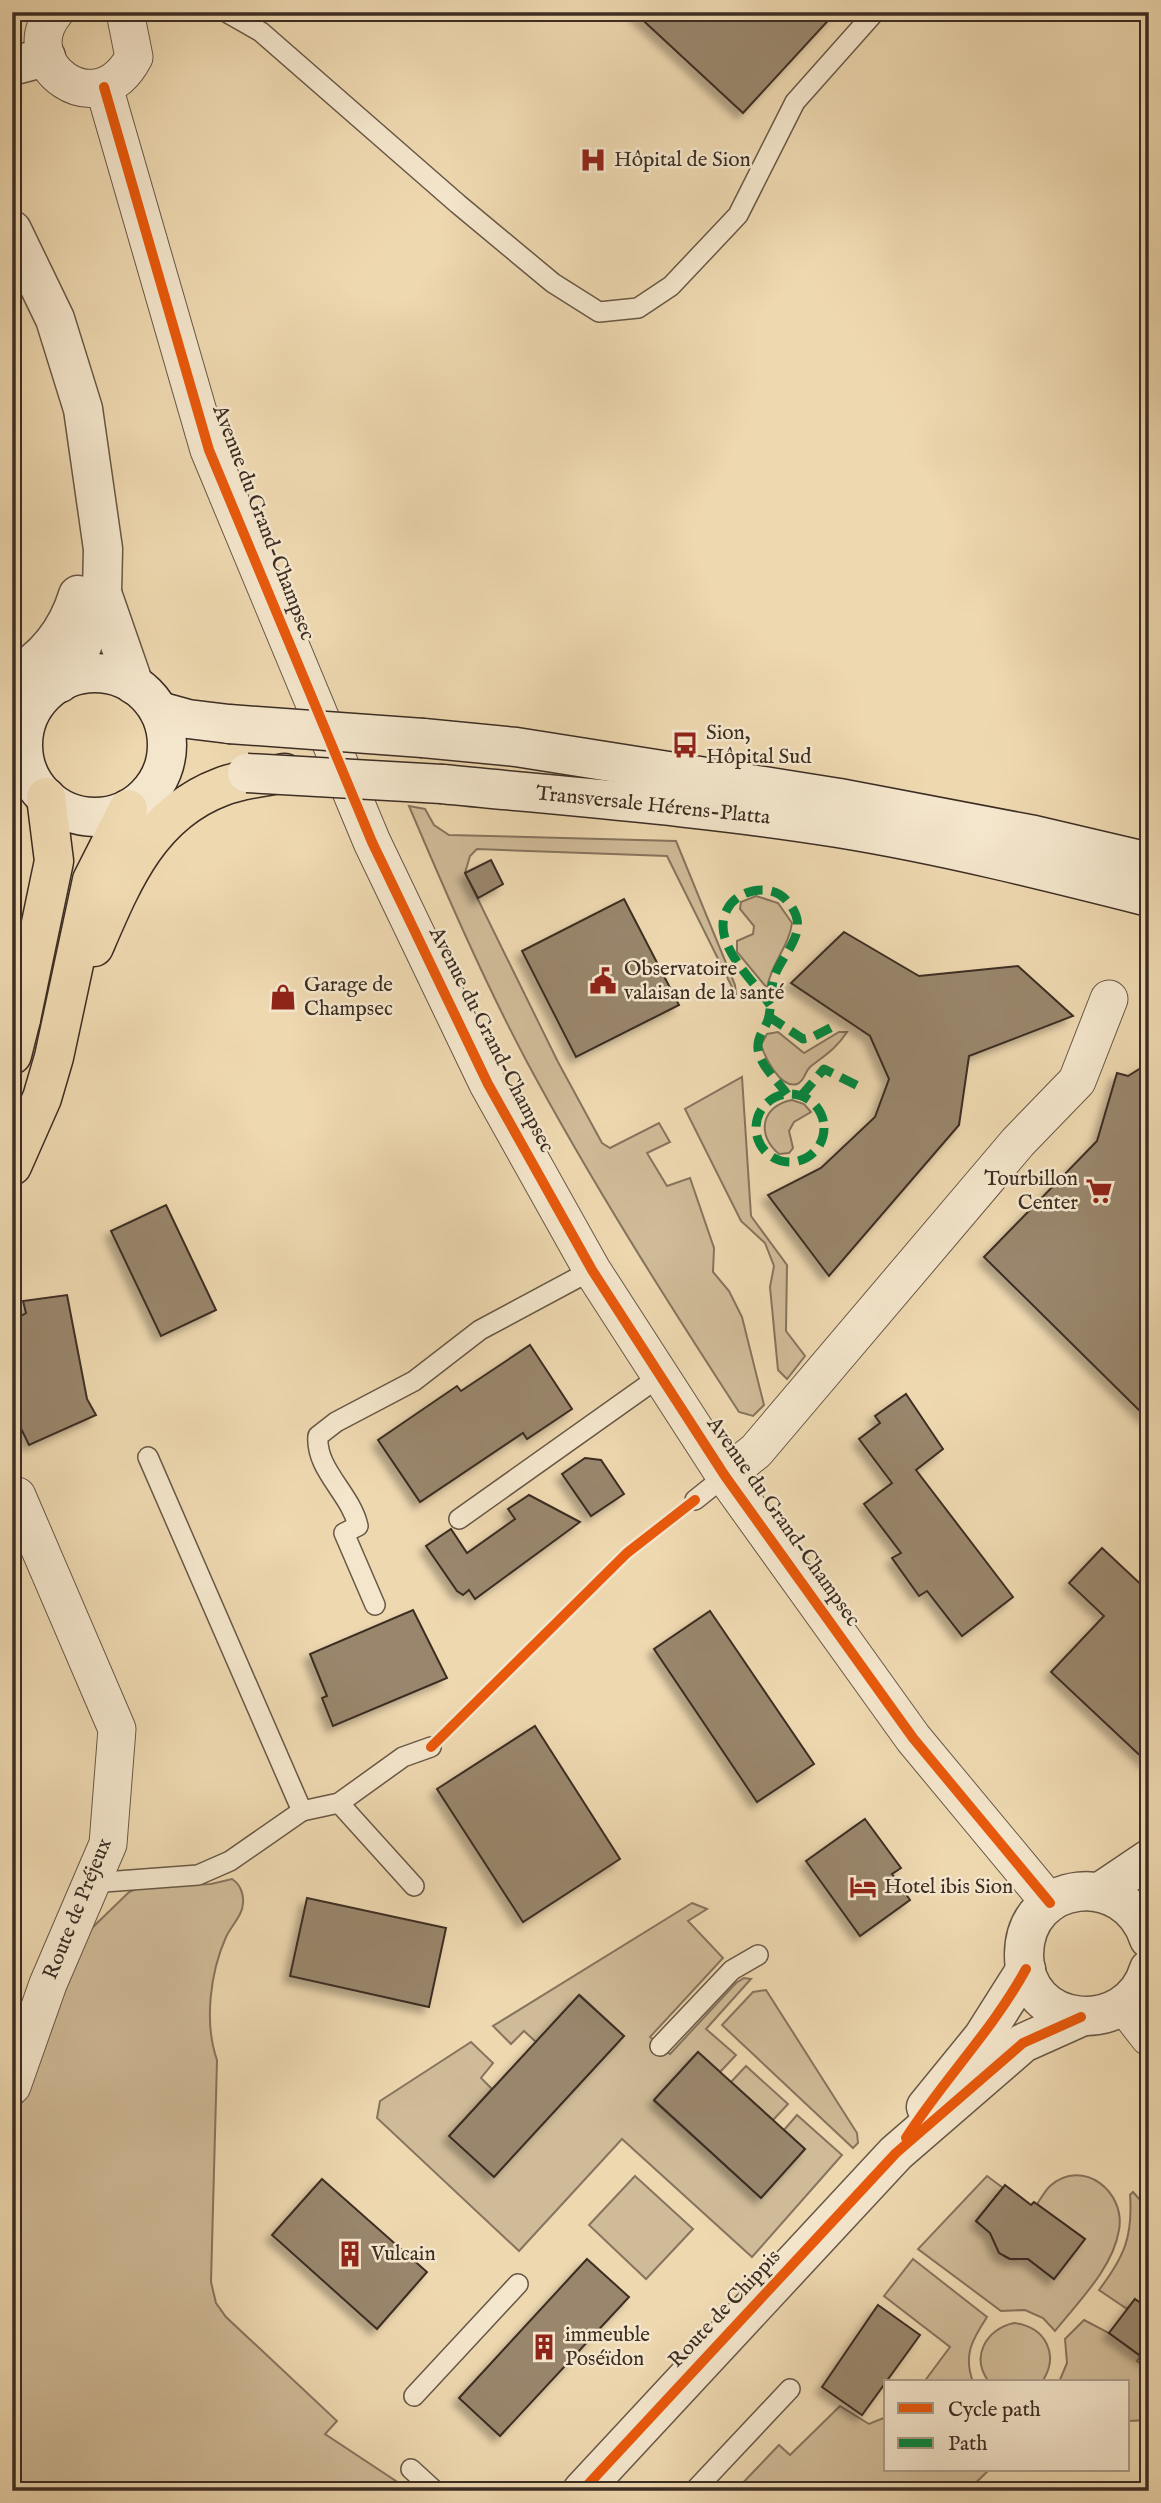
<svg xmlns="http://www.w3.org/2000/svg" width="1161" height="2503" viewBox="0 0 1161 2503" font-family="'IM FELL English',serif">
  <style>
    .green { fill: #d0bb98; stroke: #86745e; stroke-width: 2 }
    .building { fill: #99866c; stroke: #3c2d23; stroke-width: 2; filter: url(#shadow) }
    .lines { fill: none; stroke-linecap: round; stroke-linejoin: round }
    .service-casing { stroke: #685846; stroke-width: 22 }
    .minor-casing { stroke: #685846; stroke-width: 39 }
    .tertiary-casing { stroke: #685846; stroke-width: 41 }
    .secondary-casing { stroke: #3c2d23; stroke-width: 41 }
    .motorway-casing { stroke: #3c2d23; stroke-width: 41 }
    .service { stroke: #f4e6cc; stroke-width: 19 }
    .minor { stroke: #f4e6cc; stroke-width: 37 }
    .tertiary { stroke: #f4e6cc; stroke-width: 38 }
    .secondary { stroke: #f4e6cc; stroke-width: 38 }
    .motorway { stroke: #eed8b0; stroke-width: 38 }
    .secondary-bridge-casing { stroke: #3c2d23; stroke-width: 41; stroke-linecap: butt }
    .secondary-bridge { stroke: #f4e6cc; stroke-width: 38 }
    .quiet { stroke: #00873e; stroke-width: 9; stroke-dasharray: 18 9; stroke-linecap: butt }
    .cycleway-casing { stroke: #f4e6cc; stroke-width: 15 }
    .cycleway { stroke: #e8590c; stroke-width: 10 }
    .labels { text-anchor: middle; dominant-baseline: central; stroke-width: 5; stroke-linejoin: round; paint-order: stroke }
    .poi-label { font-size: 21px; fill: #3c2d23; stroke: #f4e6cc; text-anchor: start }
    .street-label { font-size: 21px; fill: #3c2d23; stroke: #f4e6cc }
  </style>
  <defs>
    <filter id="shadow"><feDropShadow dx="-6" dy="6" stdDeviation="3.5" flood-color="#0004"/></filter>
  </defs>
  <rect width="100%" height="100%" fill="#eed8b0"/>
  <filter id="stains"><feTurbulence type="fractalNoise" baseFrequency=".00286" numOctaves="4"/><feColorMatrix values="0 0 0 0 .2 0 0 0 0 .09 0 0 0 0 .02 0 0 0 .5 -.17"/></filter>
  <radialGradient id="worn" r=".72"><stop offset=".6" stop-color="#630" stop-opacity="0"/><stop offset="1" stop-color="#630" stop-opacity=".3"/></radialGradient>
  <g class="green">
    <path d="M409,806L425,809L434,825L449,835L676,841L735,985L736,995L667,856L477,849L470,856L465,873L558,1062L602,1143L610,1148L659,1123L670,1142L647,1153L667,1186L690,1178L714,1248L713,1272L729,1291L742,1317L764,1405L753,1416L739,1412C665,1298 592,1183 527,1062C483,979 446,893 409,806Z"/>
    <path d="M756,896L778,903L792,923C789,947 771,963 767,988L737,952V941L753,934L754,926L740,909L741,902Z"/>
    <path d="M778,1032L804,1053L839,1032H847C837,1048 824,1056 810,1067C804,1073 805,1081 797,1084C780,1089 765,1057 761,1045L767,1034Z"/>
    <path d="M742,1077L751,1216L787,1265L786,1331L805,1356L787,1379L778,1370L770,1287L774,1266L765,1243L741,1221L685,1109Z"/>
    <path d="M792,1100L804,1104L811,1112L794,1122L789,1131L793,1148L789,1153L779,1154C756,1135 761,1106 792,1100Z"/>
    <path d="M232,1879C240,1884 244,1894 243,1903C243,1915 231,1926 226,1937C210,1973 204,2023 217,2060L211,2282L216,2303L226,2317L337,2421L325,2434L408,2489L12,2491V2131L67,1967L93,1927L129,1892L141,1887L211,1884Z"/>
    <path d="M692,1903L707,1909L688,1921L723,1958L650,2037L670,2054L736,1983L744,1978L751,1979L706,2029L736,2055L720,2072L698,2052L654,2101L760,2197L805,2149L784,2130L797,2115L842,2155L752,2257L622,2139L519,2251L377,2118L380,2101L471,2042L493,2063L481,2078L492,2089L450,2136L624,2036L580,1995L536,2042L524,2031L511,2044L493,2026Z"/>
    <path d="M766,1990L857,2133L858,2143L853,2148L722,2025L753,1992Z"/>
    <path d="M746,2066L788,2104L773,2120L731,2082Z"/>
    <path d="M635,2176L693,2229L646,2279L589,2225Z"/>
    <path d="M987,2176L1003,2188L976,2221C980,2225 988,2229 991,2233C1000,2248 1000,2266 1025,2257L1054,2279L1085,2239L1037,2204C1041,2198 1045,2191 1050,2186C1083,2157 1126,2192 1119,2230C1113,2268 1078,2302 1055,2331L1043,2318L1025,2310L1001,2311L918,2249Z"/>
    <path d="M1133,2192L1149,2210V2294L1141,2304L1135,2299L1127,2309L1099,2290C1124,2257 1133,2237 1130,2195Z"/>
    <path d="M913,2259L987,2317C972,2340 963,2355 973,2382H924L950,2347L884,2296Z"/>
    <path d="M1084,2320L1109,2333L1140,2356L1137,2361L1149,2370V2420L1128,2421V2382H1059L1067,2363L1065,2339Z"/>
    <path d="M1014,2323C1046,2327 1060,2355 1042,2382H989C970,2357 986,2329 1014,2323Z"/>
    <path d="M840,2406L869,2424L886,2417V2470H989L967,2491H923L914,2484L899,2491H735L779,2445L790,2455Z"/>
  </g>
  <g class="building">
    <path d="M634,12H836L743,113Z"/>
    <path d="M491,860L503,884L478,898L465,873Z"/>
    <path d="M624,899L679,1005L576,1057L522,951Z"/>
    <path d="M844,932L919,976L1018,966L1073,1016L969,1056L959,1125L829,1276L768,1195L821,1168L875,1117L889,1079L870,1036L791,983Z"/>
    <path d="M1149,1063V1420L984,1257L1097,1141L1117,1073L1128,1076Z"/>
    <path d="M166,1205L216,1310L161,1336L111,1231Z"/>
    <path d="M67,1295L87,1399L96,1415L29,1445L12,1410V1321L26,1313L23,1301Z"/>
    <path d="M530,1345L572,1409L527,1439L523,1433L420,1502L378,1440L457,1386L461,1391Z"/>
    <path d="M906,1394L943,1449L916,1470L1013,1597L962,1636L927,1591L919,1596L892,1558L901,1553L864,1504L892,1483L859,1439L880,1423L875,1416Z"/>
    <path d="M585,1458L601,1460L624,1494L591,1516L562,1474Z"/>
    <path d="M529,1495L580,1522L475,1599L469,1590L463,1595L457,1591L426,1546L451,1529L467,1553L515,1519L508,1509Z"/>
    <path d="M1102,1548L1149,1592V1764L1051,1672L1104,1616L1069,1583Z"/>
    <path d="M413,1610L447,1678L333,1726L322,1698L327,1696L310,1654Z"/>
    <path d="M710,1611L814,1764L757,1802L654,1649Z"/>
    <path d="M535,1726L620,1859L523,1922L437,1789Z"/>
    <path d="M865,1819L901,1868L892,1874L910,1900L860,1936L806,1861Z"/>
    <path d="M307,1898L446,1928L429,2007L290,1976Z"/>
    <path d="M579,1995L624,2036L494,2177L449,2136Z"/>
    <path d="M698,2052L805,2149L761,2198L654,2100Z"/>
    <path d="M322,2179L427,2272L377,2329L272,2235Z"/>
    <path d="M1005,2185L1031,2205L1034,2202L1085,2239L1054,2279L1028,2259H1010L999,2253L990,2233L976,2221Z"/>
    <path d="M587,2259L629,2297L500,2436L459,2398Z"/>
    <path d="M1135,2299L1149,2309V2362L1109,2333Z"/>
    <path d="M878,2305L920,2335L862,2415L822,2387Z"/>
  </g>
  <g class="lines">
    <g class="service-casing">
      <g id="service">
        <path d="M226,12L261,32L458,204L553,283L599,312L638,308L671,286L738,215L795,102L875,12"/>
        <path d="M695,1500L725,1476"/>
        <path d="M459,1519L659,1377"/>
        <path d="M375,1605L344,1533L358,1526C351,1494 315,1469 318,1436L336,1422L414,1381L480,1330L592,1270"/>
        <path d="M339,1803L414,1886"/>
        <path d="M302,1811L339,1803L403,1757L431,1747"/>
        <path d="M91,1883L198,1875L230,1861L302,1811L148,1457"/>
        <path d="M660,2046L732,1970L758,1955"/>
        <path d="M414,2396L518,2284"/>
        <path d="M411,2469L435,2491"/>
        <path d="M694,2491L790,2389"/>
      </g>
    </g>
    <g class="minor-casing">
      <g id="minor">
        <path d="M55,12C12,63 97,128 134,57L125,12"/>
        <path d="M104,87L209,450L372,842L488,1084L592,1270L725,1476L913,1738L1050,1903"/>
        <path d="M725,1476L756,1451L1018,1142L1077,1081L1109,999"/>
        <path d="M1124,2005L1149,2037"/>
        <path d="M12,2086L48,1984L108,1844L117,1729L17,1496"/>
      </g>
    </g>
    <g class="tertiary-casing">
      <g id="tertiary">
        <path d="M12,66L46,57"/>
        <path d="M12,230L55,319L83,409L103,549L102,593L79,654L60,683"/>
        <path d="M102,593L134,685"/>
        <path d="M12,677C45,659 67,631 78,595"/>
        <path d="M1100,1892L1149,1859"/>
        <path d="M1149,1939C1126,1868 1025,1879 1024,1954C1023,2028 1128,2039 1149,1969"/>
        <path d="M926,2107L983,2037L1026,1969"/>
        <path d="M582,2491L896,2153L1023,2043L1081,2017"/>
      </g>
    </g>
    <g class="secondary-casing">
      <g id="secondary">
        <circle cx="95" cy="745" r="72"/>
        <path d="M159,711L188,719L229,724"/>
        <path d="M423,738L516,747L839,798L1034,835L1149,862"/>
        <path d="M442,784C574,797 707,807 838,828C943,845 1046,871 1149,897"/>
      </g>
    </g>
    <g class="motorway-casing">
      <g id="motorway">
        <path d="M94,947C122,882 149,814 221,787C241,779 264,777 285,773"/>
        <path d="M21,1019L54,861L46,797"/>
        <path d="M12,1055L21,1019L16,995"/>
        <path d="M12,1166L42,1098L54,1057L92,880L128,809"/>
      </g>
    </g>
    <use href="#service" class="service"/>
    <use href="#minor" class="minor"/>
    <use href="#tertiary" class="tertiary"/>
    <use href="#secondary" class="secondary"/>
    <use href="#motorway" class="motorway"/>
    <g class="secondary-bridge-casing">
      <g id="secondary-bridge">
        <path d="M229,724L423,738"/>
        <path d="M247,773L442,784"/>
      </g>
    </g>
    <use href="#secondary-bridge" class="secondary-bridge"/>
    <g class="quiet">
      <path d="M770,1005C753,979 708,941 728,908C733,899 743,893 753,891C766,888 779,891 787,901C813,930 784,950 774,977C770,991 772,1006 768,1020C764,1031 757,1036 758,1049C760,1066 778,1081 787,1094"/>
      <path d="M768,1016L803,1039L813,1037L834,1026"/>
      <circle cx="790" cy="1128" r="34"/>
      <path d="M801,1096L824,1069L860,1087"/>
    </g>
    <g class="cycleway-casing">
      <g id="cycleway">
        <path d="M104,87L209,450L372,842L488,1084L592,1270L725,1476L913,1738L1050,1903"/>
        <path d="M431,1747L627,1553L695,1500"/>
        <path d="M906,2138C943,2080 992,2031 1026,1969"/>
        <path d="M582,2491L896,2153L1023,2043L1081,2017"/>
      </g>
    </g>
    <use href="#cycleway" class="cycleway"/>
  </g>
  <defs>
    <g id="hospital-bare" transform="scale(2.1)"><path d="M-5-5h3v3.5h4V-5h3V5h-3V1.5h-4V5h-3Z" fill="#8f2418" stroke="#f4e6cc" stroke-width="2.5" paint-order="stroke"/></g>
    <g id="bus-bare" transform="scale(2.1)"><path d="M-5-6H5V4H4V6H2V4H-2V6H-4V4H-5ZM-3.5-4V0h7V-4ZM-3.5 1.2v1.5H-2V1.2ZM2 1.2v1.5H3.5V1.2Z" fill="#8f2418" stroke="#f4e6cc" stroke-width="2.5" paint-order="stroke"/></g>
    <g id="civic-bare" transform="scale(2.1)"><path d="M-.6-6.5H3V-4.5H.6V-3L4-1V1h2V6H-6V1h2V-1L-.6-3ZM-1.2 2.5V6h2.4V2.5Z" fill="#8f2418" stroke="#f4e6cc" stroke-width="2.5" paint-order="stroke"/></g>
    <g id="shop-bare" transform="scale(2.1)"><path d="M-5-2.5h2.3a2.7 3.5 0 0 1 5.4 0H5L5.5 6h-11ZM-1.5-2.5h3a1.5 2.3 0 0 0-3 0Z" fill="#8f2418" stroke="#f4e6cc" stroke-width="2.5" paint-order="stroke"/></g>
    <g id="supermarket-bare" transform="scale(2.1)"><path d="M-6-5.5h2.5l.6 2H6L4.5 2H-2.5L-4.4-4H-6ZM-1.5 3.2a1.3 1.3 0 1 0 .1 0ZM3 3.2a1.3 1.3 0 1 0 .1 0Z" fill="#8f2418" stroke="#f4e6cc" stroke-width="2.5" paint-order="stroke"/></g>
    <g id="hotel-bare" transform="scale(2.1)"><path d="M-6-4.5h1.5V1H6V5H4.5V3h-9V5H-6ZM-4 0a1.8 1.8 0 1 1 3.6 0ZM.5 0V-2.5h3Q6-2.5 6 0Z" fill="#8f2418" stroke="#f4e6cc" stroke-width="2.5" paint-order="stroke"/></g>
    <g id="building-bare" transform="scale(2.1)"><path d="M-4-6H4V6H1V3H-1V6H-4ZM-2.5-4.3h1.7v1.8h-1.7ZM.8-4.3h1.7v1.8H.8ZM-2.5-1h1.7V.8h-1.7ZM.8-1h1.7V.8H.8Z" fill="#8f2418" stroke="#f4e6cc" stroke-width="2.5" paint-order="stroke"/></g>
  </defs>
  <g fill-rule="evenodd">
    <use href="#hospital-bare" x="593" y="160"/>
    <use href="#bus-bare" x="685" y="745"/>
    <use href="#civic-bare" x="603" y="981"/>
    <use href="#shop-bare" x="283" y="997"/>
    <use href="#supermarket-bare" x="1099" y="1191"/>
    <use href="#hotel-bare" x="863" y="1887"/>
    <use href="#building-bare" x="350" y="2254"/>
    <use href="#building-bare" x="544" y="2347"/>
  </g>
  <g class="labels">
    <g class="poi-label">
      <text x="614" y="160">Hôpital de Sion</text>
      <text x="706" y="733">Sion,<tspan x="706" dy="24">Hôpital Sud</tspan></text>
      <text x="624" y="969">Observatoire<tspan x="624" dy="24">valaisan de la santé</tspan></text>
      <text x="304" y="985">Garage de<tspan x="304" dy="24">Champsec</tspan></text>
      <text x="1078" y="1179" text-anchor="end">Tourbillon<tspan x="1078" dy="24">Center</tspan></text>
      <text x="884" y="1887">Hotel ibis Sion</text>
      <text x="371" y="2254">Vulcain</text>
      <text x="565" y="2335">immeuble<tspan x="565" dy="24">Poséïdon</tspan></text>
    </g>
    <g class="street-label">
      <text transform="translate(263 523) rotate(69)">Avenue du Grand-Champsec</text>
      <text transform="translate(653 806) rotate(6)">Transversale Hérens-Platta</text>
      <text transform="translate(491 1040) rotate(63)">Avenue du Grand-Champsec</text>
      <text transform="translate(783 1522) rotate(55)">Avenue du Grand-Champsec</text>
      <text transform="translate(78 1909) rotate(-68)">Route de Préjeux</text>
      <text transform="translate(725 2309) rotate(-47)">Route de Chippis</text>
    </g>
  </g>
  <rect width="1161" height="2503" fill="none" stroke="#eed8b0" stroke-width="42"/>
  <rect x="14" y="14" width="1133" height="2475" fill="none" stroke="#3c2d23" stroke-width="3.5"/>
  <rect x="21" y="21" width="1119" height="2461" fill="none" stroke="#3c2d23" stroke-width="2"/>
  <rect x="884" y="2380" width="245" height="91" fill="#f4e6cc" stroke="#aa9c88" stroke-width="2"/>
  <rect x="898" y="2403" width="35" height="10" fill="#e8590c" stroke="#aa9c88" stroke-width="2"/>
  <text x="948" y="2416" font-size="21" fill="#3c2d23">Cycle path</text>
  <rect x="898" y="2438" width="35" height="10" fill="#00873e" stroke="#aa9c88" stroke-width="2"/>
  <text x="948" y="2450" font-size="21" fill="#3c2d23">Path</text>
  <rect width="100%" height="100%" filter="url(#stains)"/>
  <rect width="100%" height="100%" fill="url(#worn)"/>
</svg>
